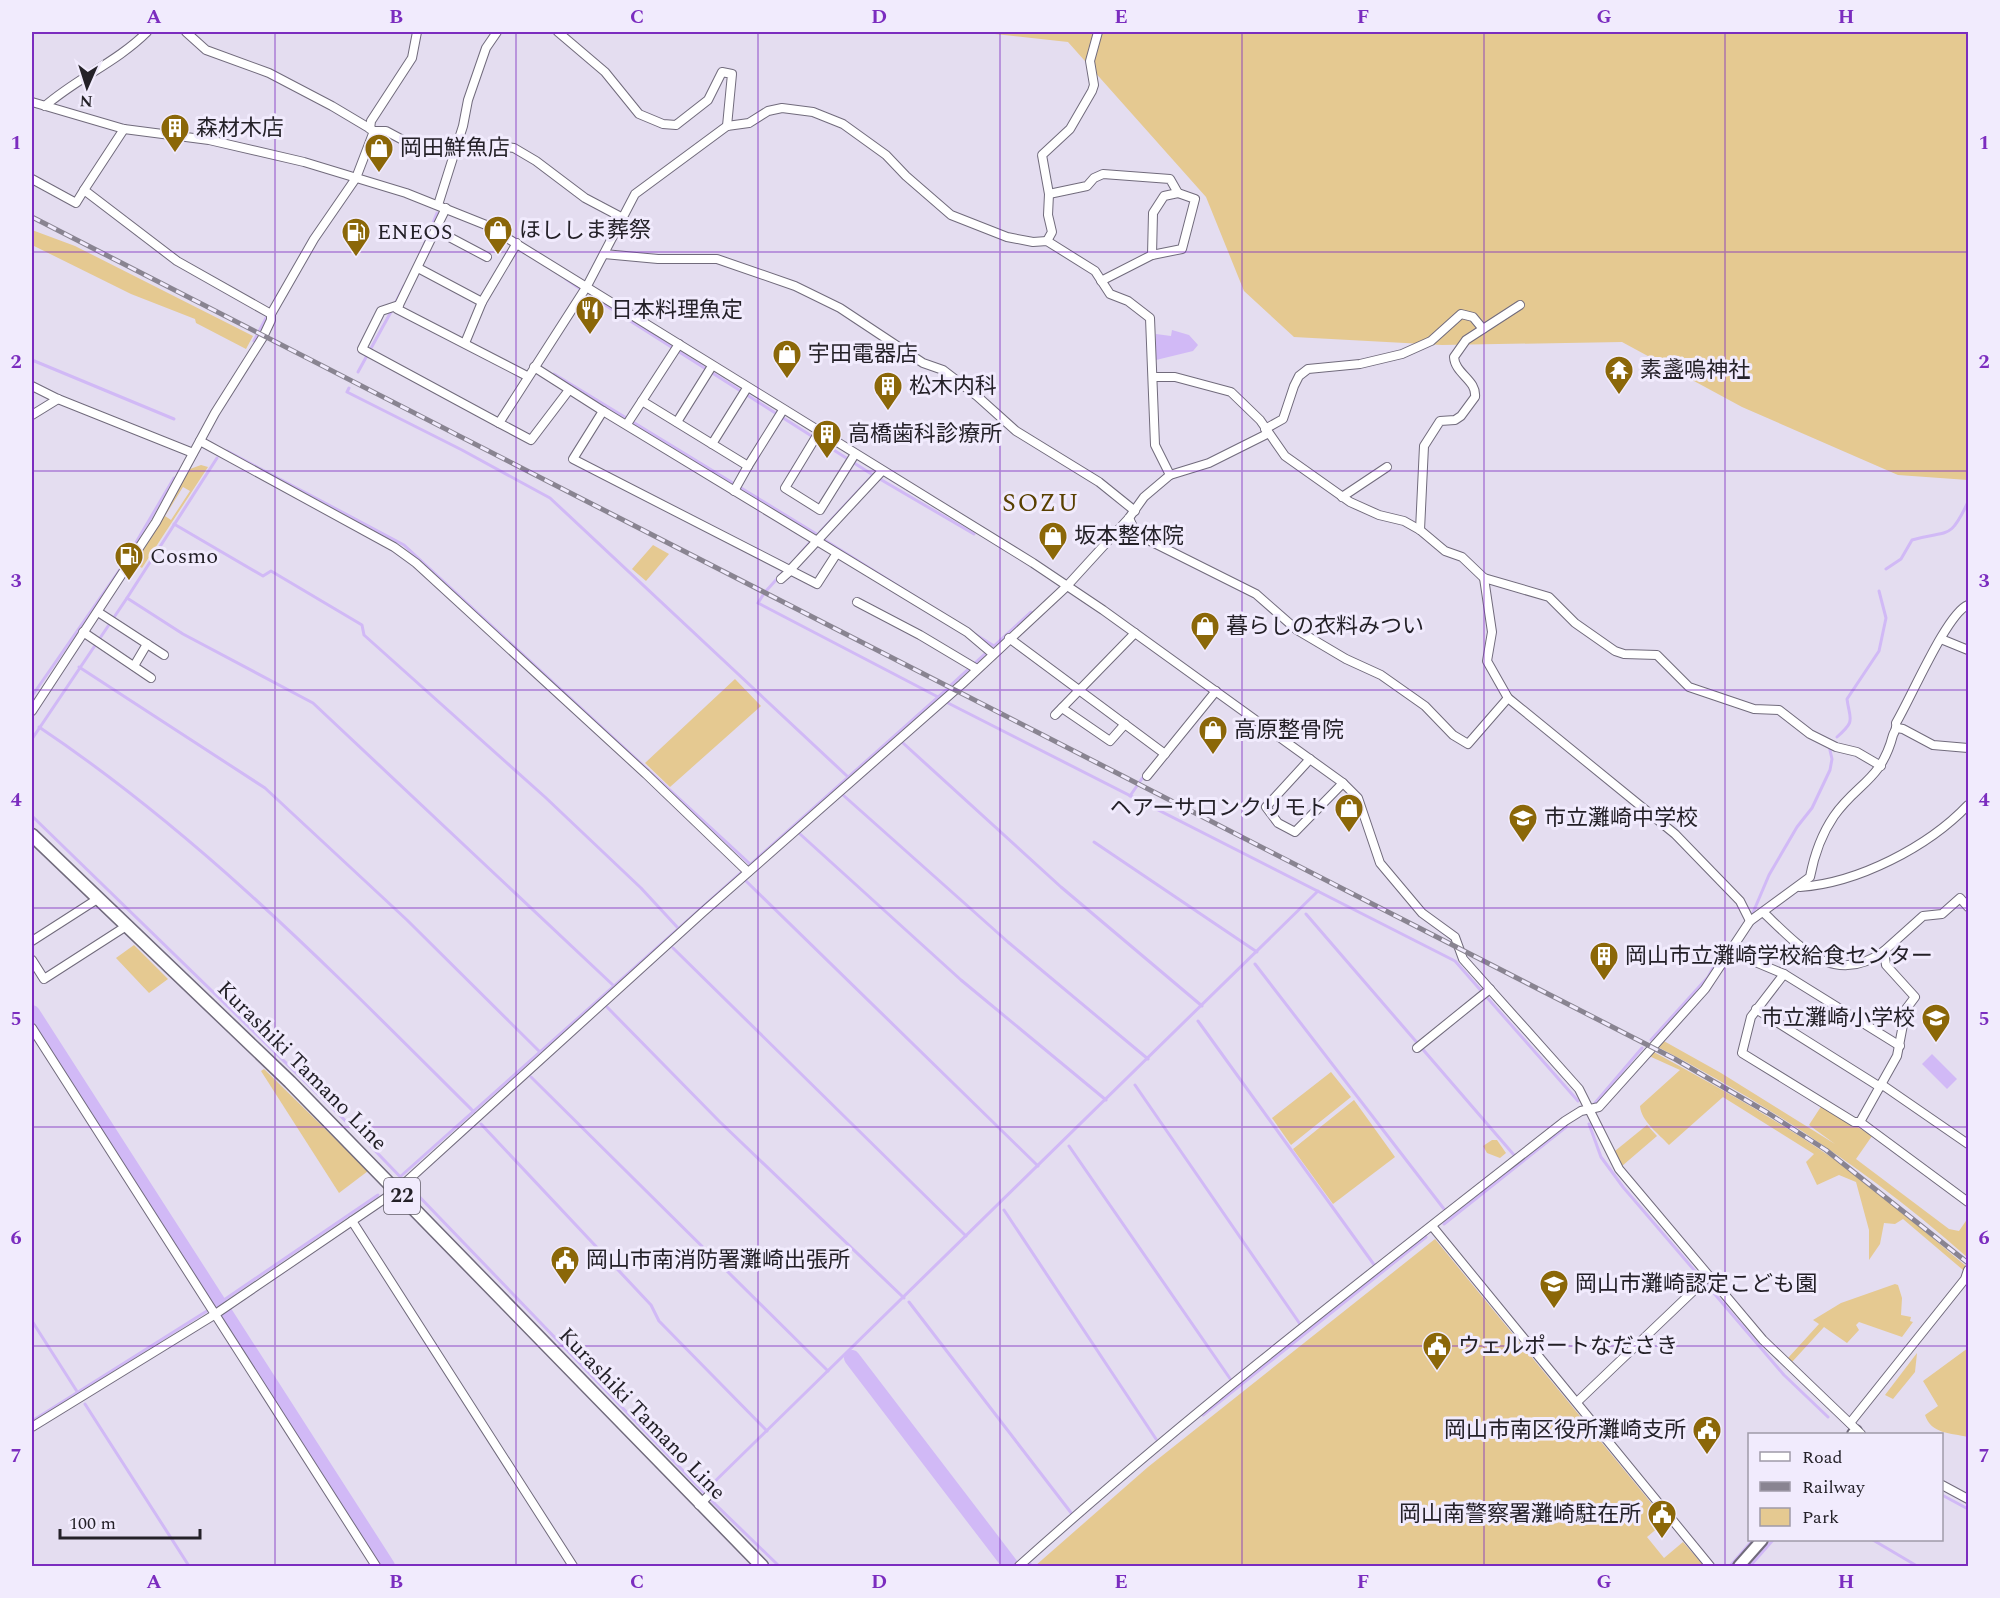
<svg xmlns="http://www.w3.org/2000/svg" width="2000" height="1598" viewBox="0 0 2000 1598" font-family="Spectral,'Noto Sans JP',serif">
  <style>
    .green { fill: #e5c991; fill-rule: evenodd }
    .water { fill: #d1b9f6 }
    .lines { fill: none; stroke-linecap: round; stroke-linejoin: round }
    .stream { stroke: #d1b9f6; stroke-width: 3 }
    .river { stroke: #d1b9f6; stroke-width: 16 }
    .street-casing { stroke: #716b7c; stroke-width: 10 }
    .secondary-casing { stroke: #716b7c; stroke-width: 14 }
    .primary-casing { stroke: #716b7c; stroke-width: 15 }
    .street { stroke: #fff; stroke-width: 8 }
    .secondary { stroke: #fff; stroke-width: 10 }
    .primary { stroke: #fff; stroke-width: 12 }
    .rail-casing { stroke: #898491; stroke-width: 5 }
    .rail { stroke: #f1ebfd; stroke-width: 3; stroke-dasharray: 9; stroke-linecap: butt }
    .grid { fill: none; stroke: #7b2cbf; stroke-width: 1.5; stroke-opacity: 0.55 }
    .labels { text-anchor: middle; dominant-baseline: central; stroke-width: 6; stroke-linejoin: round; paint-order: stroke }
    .shield { fill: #f1ebfd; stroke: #625e68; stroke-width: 1.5 }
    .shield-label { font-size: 21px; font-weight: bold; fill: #242128 }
    .poi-label { font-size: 22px; fill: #242128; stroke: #f1ebfd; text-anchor: start }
    .street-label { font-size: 22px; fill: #242128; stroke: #f1ebfd }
    .quarter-label { font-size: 26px; letter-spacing: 1.5px; fill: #594000; stroke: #f1ebfd }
    .neatline { fill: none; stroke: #7b2cbf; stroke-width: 2 }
    .grid-label { font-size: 20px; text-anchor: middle; font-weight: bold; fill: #7b2cbf }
  </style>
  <rect width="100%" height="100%" fill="#e4ddf0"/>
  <g class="green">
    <path d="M976,32H1968V480L1898,475L1742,407L1622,342L1442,345L1294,337L1244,291L1206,197L1068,42Z"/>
    <path d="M32,230L75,246L253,336L246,349L196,323L195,319L131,294L32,245Z"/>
    <path d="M201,465L208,467L142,568L135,564L190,469ZM183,487L190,491L171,520L165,516Z"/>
    <path d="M653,545L669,554L646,581L632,569Z"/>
    <path d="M735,679L761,706L670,787L645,763Z"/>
    <path d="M134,945L168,979L149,993L116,958Z"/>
    <path d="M1662,1040L1721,1073L1835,1144L1809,1125L1822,1105L1872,1136L1856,1159L1949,1229L1959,1231L1968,1218V1258C1874,1174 1768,1104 1656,1046Z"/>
    <path d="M1652,1051C1725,1091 1798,1131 1864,1181C1899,1208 1932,1238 1966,1266L1963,1270L1903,1219L1895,1224L1884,1223L1880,1244L1869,1260V1230L1856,1182L1839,1175L1817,1185L1806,1162L1814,1154L1683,1072L1723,1097L1669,1145C1659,1134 1641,1121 1640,1106L1680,1070L1649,1056Z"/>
    <path d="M264,1069L368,1171L339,1193L261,1071Z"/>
    <path d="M1331,1072L1351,1097L1291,1145L1272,1118Z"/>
    <path d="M1354,1100L1395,1157L1333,1204L1293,1149Z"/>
    <path d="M1647,1125L1657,1136L1622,1166L1615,1151Z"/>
    <path d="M1492,1140H1497L1506,1153L1500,1158L1487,1153L1483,1146Z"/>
    <path d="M1435,1239L1666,1521L1647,1537L1664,1558L1683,1542L1704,1566H1035L1148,1467Z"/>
    <path d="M1895,1284L1898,1285L1902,1298L1901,1315L1911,1317L1910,1321L1913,1322L1902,1337L1859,1322L1856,1325L1859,1330L1847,1343L1824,1327L1792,1362L1788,1358L1819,1324L1813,1320L1841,1303Z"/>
    <path d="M1968,1348V1437C1951,1433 1931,1434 1925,1415L1938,1406L1923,1381Z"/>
    <path d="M1917,1353L1915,1372L1893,1399L1885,1395Z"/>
  </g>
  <g class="water">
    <path d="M1172,330L1189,335L1198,345L1193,351L1156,360V334L1171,336Z"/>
    <path d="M1932,1054L1957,1079L1947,1089L1922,1064Z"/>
  </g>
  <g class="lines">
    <g class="stream">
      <path d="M422,250L437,213"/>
      <path d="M566,279L579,288"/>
      <path d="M602,303L873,475L974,534"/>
      <path d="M395,304L404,286"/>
      <path d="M254,341L266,318"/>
      <path d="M32,360L174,419"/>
      <path d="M358,372L392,310"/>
      <path d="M554,374L818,535"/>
      <path d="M349,388L347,392L462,450L550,498L847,776"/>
      <path d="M227,451L404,545L749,863"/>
      <path d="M174,524L263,576L271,571L362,625L364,635L545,797L641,888L678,928"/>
      <path d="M820,532L873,475"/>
      <path d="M823,539L994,646"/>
      <path d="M798,556L813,539"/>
      <path d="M1886,569L1901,559L1912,540C1949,529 1949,542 1968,502"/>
      <path d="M766,591L785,570"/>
      <path d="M763,595L758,603L940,698"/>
      <path d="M127,598L183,634L313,703L614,986"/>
      <path d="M994,646L1031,612"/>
      <path d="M79,667L265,788L407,920L541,1053"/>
      <path d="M951,685L987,652"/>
      <path d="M32,696L121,568L174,478"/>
      <path d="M948,703L1455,961L1578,1101"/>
      <path d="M39,727C203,837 335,974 474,1112"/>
      <path d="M1837,737C1856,720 1850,721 1847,699L1879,651L1886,618L1879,591"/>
      <path d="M32,739L127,598L217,458"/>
      <path d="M903,743L1061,887L1202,1006"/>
      <path d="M843,795L1008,942L1148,1059"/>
      <path d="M1130,796L1143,777"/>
      <path d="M32,816L360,1135L715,1504L779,1566"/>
      <path d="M800,834L961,980L1106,1100"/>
      <path d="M1094,842L1257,952"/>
      <path d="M746,881L1038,1166"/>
      <path d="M1306,914L1514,1155"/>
      <path d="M1752,915L1769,875L1797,827L1812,808L1830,770L1832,759L1829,746"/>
      <path d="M673,948L966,1236"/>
      <path d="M1255,964L1444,1209"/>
      <path d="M607,1007L720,1122L904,1298"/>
      <path d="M1198,1021L1375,1266"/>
      <path d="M1651,1040L1708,977L1724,948"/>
      <path d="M531,1077L828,1371"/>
      <path d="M1135,1085L1300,1324"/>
      <path d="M1595,1103L1642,1048"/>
      <path d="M481,1124L651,1305L659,1321L767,1431"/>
      <path d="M1589,1124L1601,1157L1623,1187L1784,1375L1828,1417"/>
      <path d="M1069,1146L1231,1380"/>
      <path d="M401,1176L947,689"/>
      <path d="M1004,1210L1156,1439"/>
      <path d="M358,1224L377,1254"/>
      <path d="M1444,1224L1566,1127"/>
      <path d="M909,1302L1072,1514"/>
      <path d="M32,1321L78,1393"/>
      <path d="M85,1404L189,1566"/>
      <path d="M1203,1415L1426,1237"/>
      <path d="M32,1421L218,1304L378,1195"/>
      <path d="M704,1492L1318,891"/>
      <path d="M1942,1495L1968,1509"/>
      <path d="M1873,1540L1917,1566"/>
      <path d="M1028,1566L1030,1564"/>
      <path d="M1730,1566L1753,1540"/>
      <path d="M1750,1566L1773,1540"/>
    </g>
    <g class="river">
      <path d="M32,1013L387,1566"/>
      <path d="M852,1358L1011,1566"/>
    </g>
    <g class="street-casing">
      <g id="street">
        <path d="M186,32L206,50L269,73L332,106L374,131H386L414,146L453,152L481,144L514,148L536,161L585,198L621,217"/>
        <path d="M558,32L605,72L639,114L663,124L676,125L708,100L722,72L732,74L727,126"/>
        <path d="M32,102L124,129L209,140L304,162L406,193L486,225L1033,563L1103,610L1343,783L1358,798L1380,863L1422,913L1455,937L1463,959L1579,1089L1619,1169L1763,1340L1861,1434"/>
        <path d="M45,106C77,78 117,62 147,32"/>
        <path d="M124,129L84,190L177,261L271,314"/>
        <path d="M370,129L371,121L412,58L417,32"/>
        <path d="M32,179L76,203L84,190"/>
        <path d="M1049,194L1087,186L1094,178L1103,174L1170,179L1178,193L1195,199L1182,249L1152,255L1101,281"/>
        <path d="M438,205L463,126L468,100L486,48L497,32"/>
        <path d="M446,208L397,309L527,376"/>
        <path d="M436,230L487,257"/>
        <path d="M1047,241L1052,232L1048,215L1049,194L1042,155L1070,129L1092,91L1094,85L1090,61L1098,32"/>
        <path d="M604,254L658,259H717L795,286L840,308L923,363L943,370L977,396L1016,431L1099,482L1135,511"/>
        <path d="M1152,255L1153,213L1164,196L1178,193"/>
        <path d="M418,268L482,302"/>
        <path d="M465,343L482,302L517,243"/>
        <path d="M679,344L642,401L748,466L783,410"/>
        <path d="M534,367L603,411"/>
        <path d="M1153,377H1175L1231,392L1260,420L1285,456L1350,502L1379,515L1404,521L1420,530L1445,551L1462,557L1484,578L1549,597L1575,623L1615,651L1624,654L1657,655L1689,687L1754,709L1779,710L1810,734L1836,747L1857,752L1881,766"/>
        <path d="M32,386L58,399L193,453"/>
        <path d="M32,415L58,399"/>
        <path d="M677,422L712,366"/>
        <path d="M499,423L531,440L569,390"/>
        <path d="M627,424L642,401"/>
        <path d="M1265,429L1283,419L1294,386L1299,376L1308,369L1360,364L1402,354L1431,341L1461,314L1473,317L1483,329"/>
        <path d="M819,432L785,488L820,510L855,454"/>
        <path d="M200,441L394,547L416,563L646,774L748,872"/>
        <path d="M712,444L747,388"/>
        <path d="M1170,475L1209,463L1267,434"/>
        <path d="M734,491L748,466"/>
        <path d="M1342,497L1387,467"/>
        <path d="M1129,518L1135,531L1142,537L1256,594L1297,630L1346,659L1381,675L1425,706L1453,735L1468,744L1508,698"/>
        <path d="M1420,530L1424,446L1440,421L1455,420L1461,416L1475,397C1477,380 1455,374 1454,357L1466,340L1520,305"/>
        <path d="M837,553L817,584L573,459L603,411L967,632L993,654"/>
        <path d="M790,570L882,471"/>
        <path d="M1484,578L1492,632L1487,661L1508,698L1675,834L1740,901L1750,921"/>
        <path d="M781,579L789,572"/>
        <path d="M857,602L920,635L977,669"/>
        <path d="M98,612L164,655"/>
        <path d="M83,632L151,678"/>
        <path d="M1009,638L1165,754"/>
        <path d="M1941,639L1968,650"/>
        <path d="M134,666L147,644"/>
        <path d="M1062,708L1110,741L1125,724"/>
        <path d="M32,711L156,522L215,413L263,337L271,320V314L314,239L356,178L374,131"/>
        <path d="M1055,715L1135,633"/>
        <path d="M1897,728L1903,729L1933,745L1968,748"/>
        <path d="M1310,759L1266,807L1278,823L1295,832L1343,783"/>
        <path d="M1147,776L1216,691"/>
        <path d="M1800,887C1858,883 1928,847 1968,805"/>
        <path d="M1968,907L1960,898L1942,914L1923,916L1884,951L1886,965L1915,997L1906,1009L1897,1056L1860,1122L1968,1202"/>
        <path d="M1763,912C1799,946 1834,988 1884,951"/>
        <path d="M32,941L99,898"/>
        <path d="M1729,951L1784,974L1900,1046"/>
        <path d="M32,960L44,979L128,925"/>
        <path d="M1784,974L1751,1017L1742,1053L1854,1122H1860"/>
        <path d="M1756,1009L1880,1087"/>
        <path d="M32,1028L376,1566"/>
        <path d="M1417,1048L1490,989"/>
        <path d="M1881,1084L1968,1144"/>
        <path d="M352,1221L573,1566"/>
        <path d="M1432,1226L1710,1566"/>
        <path d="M1577,1402L1709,1276"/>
        <path d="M1850,1423L1965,1279L1968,1270"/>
        <path d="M32,1427L214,1315L396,1191L703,912L962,684L1066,587L1129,518L1144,497L1170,475L1155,445L1150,318L1128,301L1110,294L1095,271L1047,241L1033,242L1007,237L951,215L906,176L886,155L843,124L813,112L782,108L768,111L749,123L727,126L635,194L587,286L499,423L362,349L381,311L399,305"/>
        <path d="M1942,1485L1968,1499"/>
        <path d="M699,1505L710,1494"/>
        <path d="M1019,1566C1194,1409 1380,1266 1565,1121L1581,1111L1599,1107L1705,989L1750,921L1810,877C1814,856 1821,835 1834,816C1857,783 1881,781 1893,735C1895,730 1897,729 1896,723C1911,698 1947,613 1968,605"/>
      </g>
    </g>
    <g class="secondary-casing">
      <g id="secondary">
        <path d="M1853,1434L1856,1431"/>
        <path d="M1739,1566L1762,1540"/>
      </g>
    </g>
    <g class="primary-casing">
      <path id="primary" d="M32,835L290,1082L762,1566"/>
    </g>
    <use href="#street" class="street"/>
    <use href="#secondary" class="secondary"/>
    <use href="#primary" class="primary"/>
    <g class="rail-casing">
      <path id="rail" d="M32,217L1675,1059L1768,1113L1826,1150L1968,1263"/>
    </g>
    <use href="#rail" class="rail"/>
  </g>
  <path class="grid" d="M275,32V1566M516,32V1566M758,32V1566M1000,32V1566M1242,32V1566M1484,32V1566M1725,32V1566M32,252H1968M32,471H1968M32,690H1968M32,908H1968M32,1127H1968M32,1346H1968"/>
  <defs>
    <g id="building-pin" transform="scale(1.5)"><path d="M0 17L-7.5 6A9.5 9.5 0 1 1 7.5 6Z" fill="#8b6708" stroke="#f1ebfd"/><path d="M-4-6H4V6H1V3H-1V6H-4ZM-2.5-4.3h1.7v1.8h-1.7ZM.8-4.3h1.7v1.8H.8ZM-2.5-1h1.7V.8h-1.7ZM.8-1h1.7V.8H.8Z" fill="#fff"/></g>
    <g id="shop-pin" transform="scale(1.5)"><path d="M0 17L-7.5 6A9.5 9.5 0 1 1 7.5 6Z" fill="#8b6708" stroke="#f1ebfd"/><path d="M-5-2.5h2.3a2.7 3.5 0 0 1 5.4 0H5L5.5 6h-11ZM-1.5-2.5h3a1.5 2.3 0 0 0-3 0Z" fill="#fff"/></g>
    <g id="fuel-pin" transform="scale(1.5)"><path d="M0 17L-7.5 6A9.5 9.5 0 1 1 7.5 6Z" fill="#8b6708" stroke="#f1ebfd"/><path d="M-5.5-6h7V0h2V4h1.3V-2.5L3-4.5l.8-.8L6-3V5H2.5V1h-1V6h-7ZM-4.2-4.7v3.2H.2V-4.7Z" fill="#fff"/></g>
    <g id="restaurant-pin" transform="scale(1.5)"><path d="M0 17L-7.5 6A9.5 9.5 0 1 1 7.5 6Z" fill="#8b6708" stroke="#f1ebfd"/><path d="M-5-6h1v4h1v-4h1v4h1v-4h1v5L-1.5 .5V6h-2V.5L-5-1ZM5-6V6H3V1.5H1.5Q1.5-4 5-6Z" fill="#fff"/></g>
    <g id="temple-pin" transform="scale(1.5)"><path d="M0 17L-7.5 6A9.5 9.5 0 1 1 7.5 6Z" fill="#8b6708" stroke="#f1ebfd"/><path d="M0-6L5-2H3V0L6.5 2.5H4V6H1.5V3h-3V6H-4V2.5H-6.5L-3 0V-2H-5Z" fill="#fff"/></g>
    <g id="school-pin" transform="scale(1.5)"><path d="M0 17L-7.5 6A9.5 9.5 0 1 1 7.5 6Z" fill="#8b6708" stroke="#f1ebfd"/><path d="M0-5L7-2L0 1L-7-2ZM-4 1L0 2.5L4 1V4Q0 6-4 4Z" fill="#fff"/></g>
    <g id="civic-pin" transform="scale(1.5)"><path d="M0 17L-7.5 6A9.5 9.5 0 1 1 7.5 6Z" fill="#8b6708" stroke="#f1ebfd"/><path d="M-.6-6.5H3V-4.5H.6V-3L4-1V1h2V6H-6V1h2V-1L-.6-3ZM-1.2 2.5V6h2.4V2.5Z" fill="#fff"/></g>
  </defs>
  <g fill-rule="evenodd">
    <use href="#building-pin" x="175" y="128"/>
    <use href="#shop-pin" x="379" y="148"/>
    <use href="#shop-pin" x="498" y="230"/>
    <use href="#fuel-pin" x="356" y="232"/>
    <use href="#restaurant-pin" x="590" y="310"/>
    <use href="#shop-pin" x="787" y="354"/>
    <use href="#temple-pin" x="1619" y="370"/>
    <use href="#building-pin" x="888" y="386"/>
    <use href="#building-pin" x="827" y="434"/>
    <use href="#shop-pin" x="1053" y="536"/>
    <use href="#fuel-pin" x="129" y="556"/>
    <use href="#shop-pin" x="1205" y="626"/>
    <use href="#shop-pin" x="1213" y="730"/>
    <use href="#shop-pin" x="1349" y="808"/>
    <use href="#school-pin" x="1523" y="818"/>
    <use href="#building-pin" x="1604" y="956"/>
    <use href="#school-pin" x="1936" y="1018"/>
    <use href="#civic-pin" x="565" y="1260"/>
    <use href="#school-pin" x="1554" y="1284"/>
    <use href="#civic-pin" x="1437" y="1346"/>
    <use href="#civic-pin" x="1707" y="1430"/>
    <use href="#civic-pin" x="1662" y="1514"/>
  </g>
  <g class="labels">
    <rect class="shield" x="384" y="1178" width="36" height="36" rx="4.5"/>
    <g class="shield-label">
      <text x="402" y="1196">22</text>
    </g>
    <g class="poi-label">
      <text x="196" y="128">森材木店</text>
      <text x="400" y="148">岡田鮮魚店</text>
      <text x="519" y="230">ほししま葬祭</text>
      <text x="377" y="232">ENEOS</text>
      <text x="611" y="310">日本料理魚定</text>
      <text x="808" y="354">宇田電器店</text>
      <text x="1640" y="370">素盞嗚神社</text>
      <text x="909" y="386">松木内科</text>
      <text x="848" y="434">高橋歯科診療所</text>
      <text x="1074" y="536">坂本整体院</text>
      <text x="150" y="556">Cosmo</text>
      <text x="1226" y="626">暮らしの衣料みつい</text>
      <text x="1234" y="730">高原整骨院</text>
      <text x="1328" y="808" text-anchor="end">ヘアーサロンクリモト</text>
      <text x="1544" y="818">市立灘崎中学校</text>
      <text x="1625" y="956">岡山市立灘崎学校給食センター</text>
      <text x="1915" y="1018" text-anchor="end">市立灘崎小学校</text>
      <text x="586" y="1260">岡山市南消防署灘崎出張所</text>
      <text x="1575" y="1284">岡山市灘崎認定こども園</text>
      <text x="1458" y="1346">ウェルポートなださき</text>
      <text x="1686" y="1430" text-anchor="end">岡山市南区役所灘崎支所</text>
      <text x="1641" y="1514" text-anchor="end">岡山南警察署灘崎駐在所</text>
    </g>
    <g class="street-label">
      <text transform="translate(302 1066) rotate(45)">Kurashiki Tamano Line</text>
      <text transform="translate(642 1414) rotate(46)">Kurashiki Tamano Line</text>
    </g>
    <g class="quarter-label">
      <text x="1041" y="503">SOZU</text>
    </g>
  </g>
  <rect width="2000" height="1598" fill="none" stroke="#f1ebfd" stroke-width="66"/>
  <rect x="1748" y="1433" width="195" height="108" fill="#f1ebfd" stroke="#9f9aa8" stroke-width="1.5"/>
  <rect x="1760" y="1452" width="30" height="9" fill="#ffffff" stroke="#9f9aa8" stroke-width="1.5"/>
  <text x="1802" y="1463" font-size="18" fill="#242128">Road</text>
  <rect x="1760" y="1482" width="30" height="9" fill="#898491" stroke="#9f9aa8" stroke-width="1.5"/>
  <text x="1802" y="1493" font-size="18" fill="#242128">Railway</text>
  <rect x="1760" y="1508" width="30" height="18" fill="#e5c991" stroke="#9f9aa8" stroke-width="1.5"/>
  <text x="1802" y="1523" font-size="18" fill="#242128">Park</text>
  <g transform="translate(87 87) rotate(183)" stroke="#f1ebfd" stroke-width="4.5" paint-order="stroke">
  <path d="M0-4.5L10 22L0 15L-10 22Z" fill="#242128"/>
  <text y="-9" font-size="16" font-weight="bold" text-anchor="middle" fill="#242128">N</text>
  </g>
  <path d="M60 1529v9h140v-9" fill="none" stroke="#242128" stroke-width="3"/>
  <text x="69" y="1529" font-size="18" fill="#242128" stroke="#f1ebfd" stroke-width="4.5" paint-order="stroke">100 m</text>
  <rect x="33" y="33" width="1934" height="1532" class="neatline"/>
  <g class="grid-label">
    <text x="154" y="23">A</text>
    <text x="396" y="23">B</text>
    <text x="637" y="23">C</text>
    <text x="879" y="23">D</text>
    <text x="1121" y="23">E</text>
    <text x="1363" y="23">F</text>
    <text x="1604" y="23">G</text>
    <text x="1846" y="23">H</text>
    <text x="16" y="149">1</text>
    <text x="1984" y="149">1</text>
    <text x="16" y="368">2</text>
    <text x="1984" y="368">2</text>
    <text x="16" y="587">3</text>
    <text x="1984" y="587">3</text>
    <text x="16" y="806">4</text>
    <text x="1984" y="806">4</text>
    <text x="16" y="1025">5</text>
    <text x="1984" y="1025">5</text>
    <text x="16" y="1244">6</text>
    <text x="1984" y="1244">6</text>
    <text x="16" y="1462">7</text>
    <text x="1984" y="1462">7</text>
    <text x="154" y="1588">A</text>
    <text x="396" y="1588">B</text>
    <text x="637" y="1588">C</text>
    <text x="879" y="1588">D</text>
    <text x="1121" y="1588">E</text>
    <text x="1363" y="1588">F</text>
    <text x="1604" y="1588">G</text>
    <text x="1846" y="1588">H</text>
  </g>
</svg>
